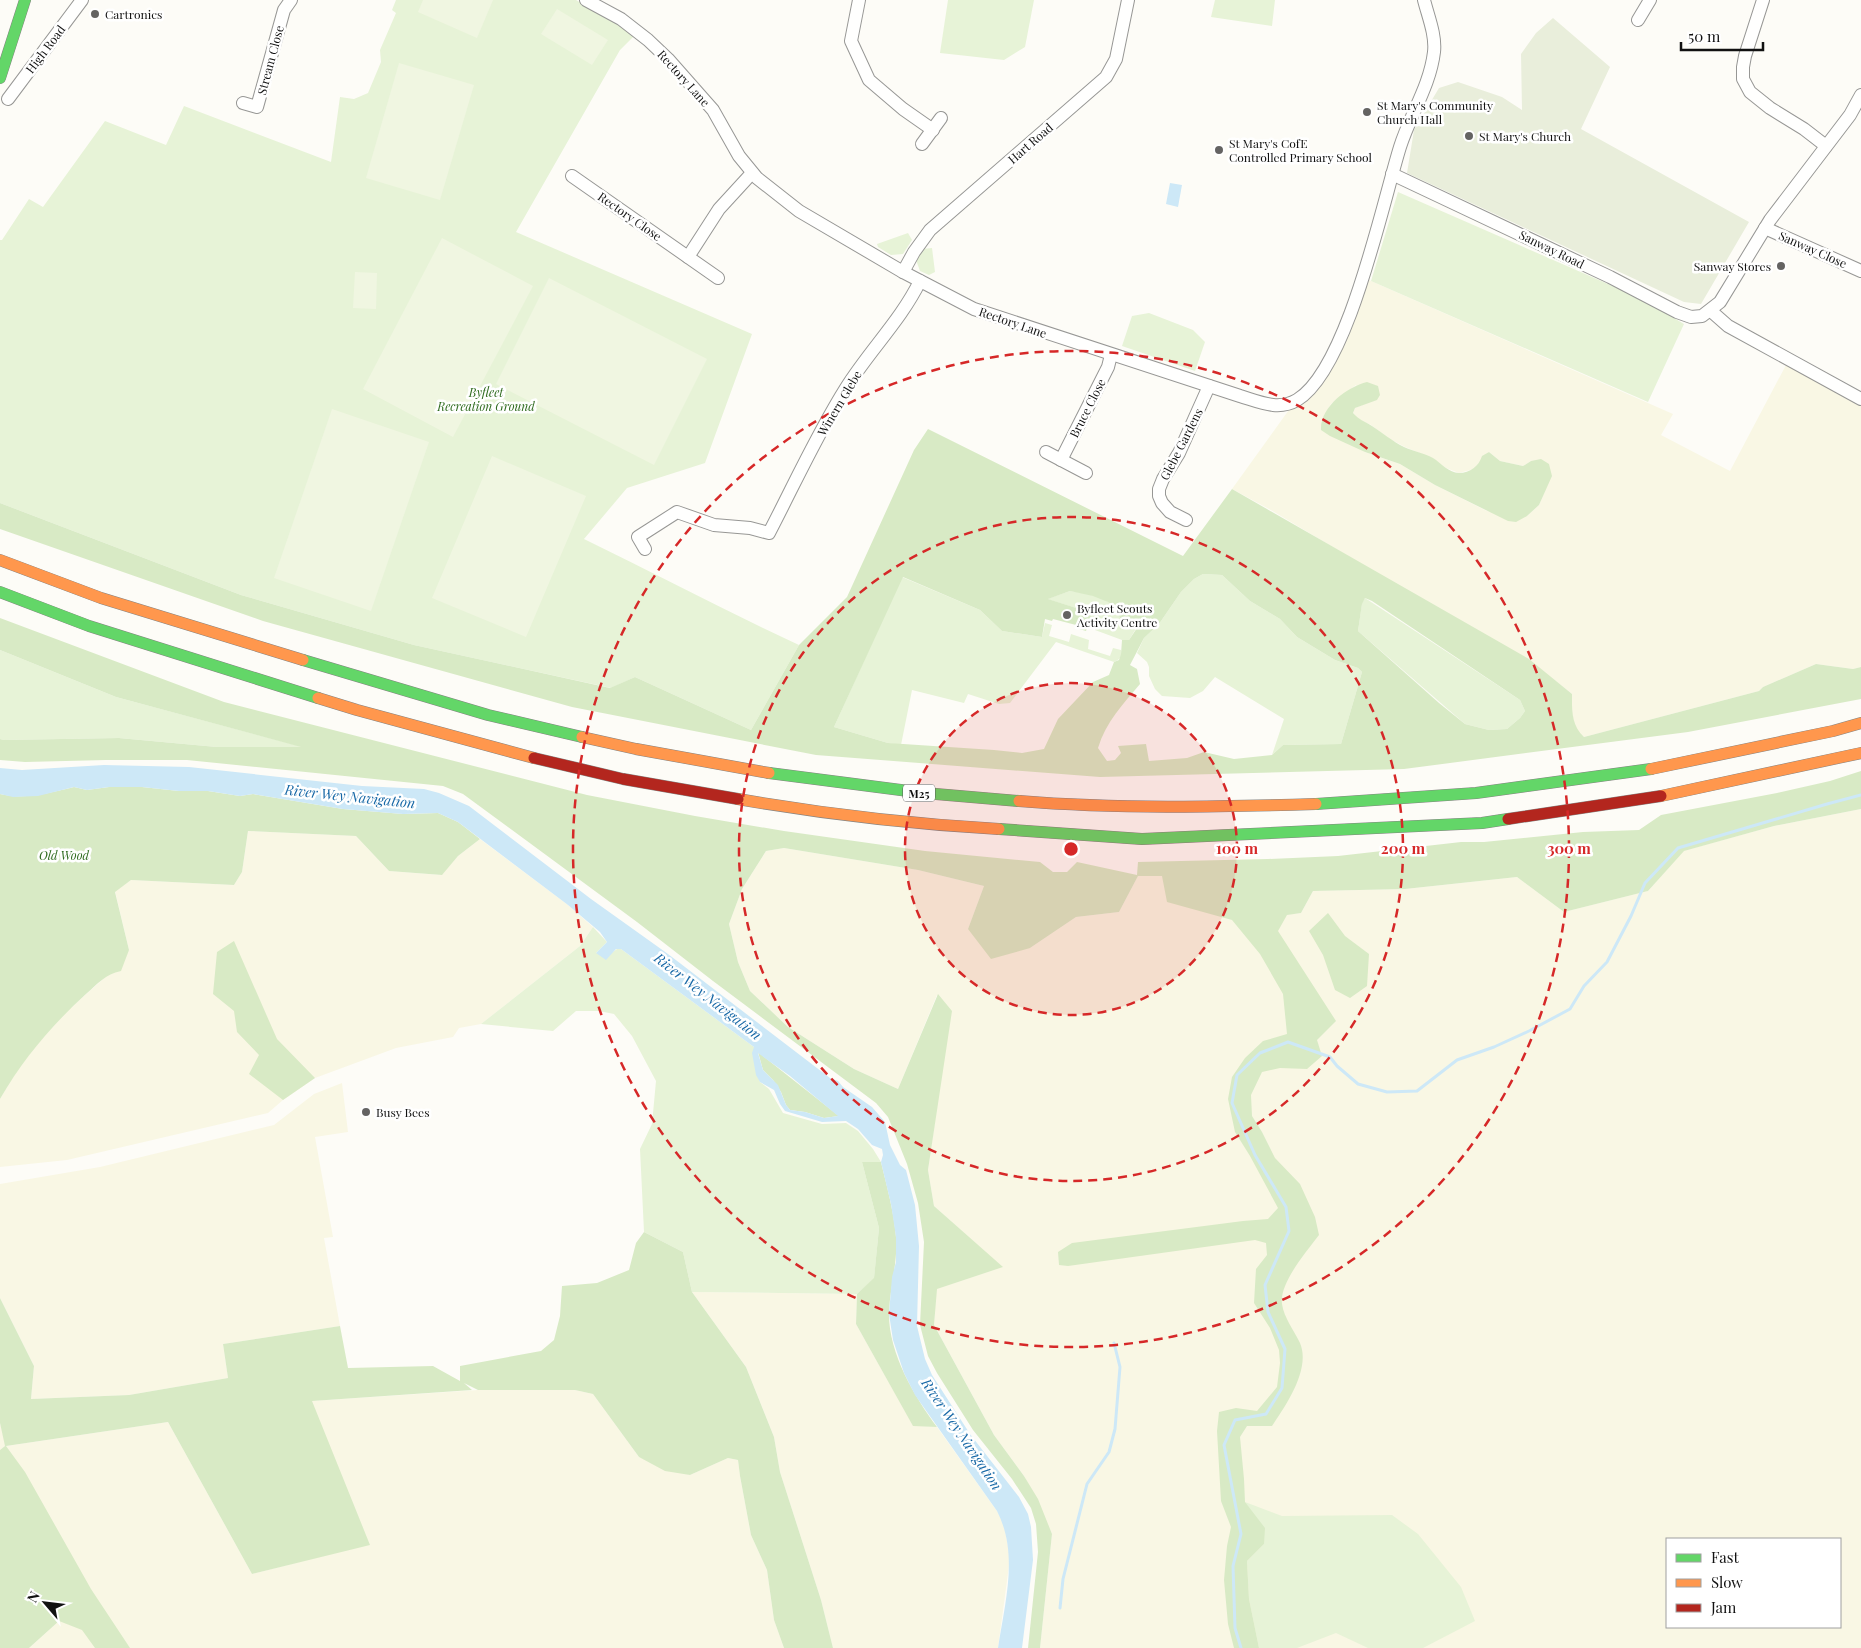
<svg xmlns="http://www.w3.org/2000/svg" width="1861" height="1648" viewBox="0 0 1861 1648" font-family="'Playfair Display',serif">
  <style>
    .farmland { fill: #f9f7e4; fill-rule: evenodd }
    .green { fill: #e7f3d7 }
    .forest { fill: #d8eac5; fill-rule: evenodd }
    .cemetery { fill: #e9eedb }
    .pitch { fill: #f0f6e1 }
    .water { fill: #cde8f7; fill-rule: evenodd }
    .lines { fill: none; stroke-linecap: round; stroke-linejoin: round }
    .stream { stroke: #cde8f7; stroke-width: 3 }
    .street-casing { stroke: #979795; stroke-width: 14 }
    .fast-casing { stroke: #858482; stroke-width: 12 }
    .slow-casing { stroke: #858482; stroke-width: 12 }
    .jam-casing { stroke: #858482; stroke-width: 12 }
    .street { stroke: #fffffe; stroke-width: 12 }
    .fast { stroke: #63d668; stroke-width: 11 }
    .slow { stroke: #ff974d; stroke-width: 11 }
    .jam { stroke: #b3261e; stroke-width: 11 }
    .ring { fill: none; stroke: #d62828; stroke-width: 2.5; stroke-dasharray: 9 6 }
    .poi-dot { fill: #646362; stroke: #fff; stroke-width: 2 }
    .labels { text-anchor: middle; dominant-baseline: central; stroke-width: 5; stroke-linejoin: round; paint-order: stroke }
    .shield { fill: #fff; stroke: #585858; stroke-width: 1 }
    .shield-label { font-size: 11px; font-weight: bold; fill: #111 }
    .poi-label { font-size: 12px; fill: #111; stroke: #fff; text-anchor: start }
    .street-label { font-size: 12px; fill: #111; stroke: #fff }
    .park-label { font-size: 12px; font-style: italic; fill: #2f6b1f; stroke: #fff }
    .water-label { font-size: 14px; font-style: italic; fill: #1768a6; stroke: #fff }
    .centre { fill: #d62828; stroke: #fff; stroke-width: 2.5 }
    .ring-label { font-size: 15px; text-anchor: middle; font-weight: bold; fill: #d62828; stroke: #fff; stroke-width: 5; stroke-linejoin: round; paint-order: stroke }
  </style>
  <rect width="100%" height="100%" fill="#fdfcf7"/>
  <g class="farmland">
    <path d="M1363,276L1371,281L1673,414L1661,435L1730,471L1786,365L1861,406V667L1853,669L1816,664L1763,687L1759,691L1584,737L1578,732L1572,719V694L1553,679L1269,509L1232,489L1296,400L1315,381ZM1356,385L1367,403L1355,408L1353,413L1358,419L1371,425L1388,438L1405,447L1432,458L1446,468L1459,473L1474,469L1489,452L1500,461L1523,466L1531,461L1551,476L1539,505L1527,516L1487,511L1435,485L1400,464L1365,452L1321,421L1331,404Z"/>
    <path d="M1861,809V1648H1040L1052,1534L1024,1476L994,1435L934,1325L936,1289L1002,1267L934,1206L928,1170L937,1106V995L898,1089L854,1069L788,1027L750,991L738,962L729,924L742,889L766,851L784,848L918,870L984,886L968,929L1030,948L1076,917L1119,912L1138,876H1162L1232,920L1301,913L1313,891L1405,889L1517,877L1564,912L1648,891L1683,851L1774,826ZM1667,1539H1840V1627H1667Z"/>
    <path d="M248,831L356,836L389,871L441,875L458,856L480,839L568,905L593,927L580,946L481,1024L459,1028L453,1037L396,1048L315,1078L283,1100L268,1113L67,1160L0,1167V1099L14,1075L33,1049L66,1012L110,973L129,950L115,891L131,880L234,885L242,872Z"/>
    <path d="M342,1083L348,1132L315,1137L333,1237L324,1238L340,1326L223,1344L228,1378L129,1395L31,1399L34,1366L0,1298V1184L100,1167L274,1125L314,1094Z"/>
    <path d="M692,1292L857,1294L856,1324L913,1425L937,1427L997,1511L1004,1524L1010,1558L998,1648H833L821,1600L780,1472L774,1437L746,1367Z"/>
    <path d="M478,1390H575L593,1394L639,1457L690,1475L728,1458L738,1460L740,1476L751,1535L767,1570L774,1620L784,1648H29L59,1621L5,1446L0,1450V1423L6,1446L168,1422L252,1574L369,1544L311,1401Z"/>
  </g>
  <g class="green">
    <path d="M396,0H576L635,35L620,50L516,232L752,334L705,463L627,488L584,539C656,574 726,611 799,645L751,730L635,677L611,688L414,645L241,595L0,503V240H2L29,199L43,207L105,121L166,145L184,106L331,162L340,97L354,99L368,93L381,62L380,50L396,13L392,10Z"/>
    <path d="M948,0H1034L1025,47L1004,60L940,53Z"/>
    <path d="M1215,0H1275L1272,26L1211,17Z"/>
    <path d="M1398,192L1640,298L1684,324L1648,402L1371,281Z"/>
    <path d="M908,233L912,240L903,254L891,255L878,247L877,244Z"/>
    <path d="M932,248L935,272L929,275L920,271L916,260L922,249Z"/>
    <path d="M1149,313L1193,330L1205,342L1195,371L1122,346L1132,316Z"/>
    <path d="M1203,574L1222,575L1250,601L1280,619L1297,637L1335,660L1358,668L1362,672L1341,744L1283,745L1272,755L1284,719L1215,677L1203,691L1190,698L1162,696L1155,689L1149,676V667L1147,662L1137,653L1144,638L1159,624L1181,592L1194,579Z"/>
    <path d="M902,577L980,610L1002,631L1042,637L1045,623L1052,625L1049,636L1069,642L1071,634L1089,640L1088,649L1110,656L1113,648L1121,650C1122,656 1120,660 1114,662L1056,642L1010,703L999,704L968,694L964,703L912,690L901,745L888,743L834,727Z"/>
    <path d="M1070,591C1083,593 1098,595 1108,602C1122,612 1116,620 1137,627L1129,640H1122L1095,630L1097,621L1090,619L1092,613L1047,599Z"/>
    <path d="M1365,598L1520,700L1525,711L1520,718L1507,729L1489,730L1465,724L1358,631L1362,603Z"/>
    <path d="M0,650L116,697L303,747H217L119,738L4,740L0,739Z"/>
    <path d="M593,927L607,942L596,953L610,954L617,949H621L754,1047L760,1082L769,1089L783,1113L822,1124L846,1123L858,1131L873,1149L881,1162H862L879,1228L874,1279L857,1294L692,1292L683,1252L644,1232L640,1149L652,1124L656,1081L632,1036L614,1014L599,1011H576L553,1031L481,1024L580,946Z"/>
    <path d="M1245,1502L1282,1516L1392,1515L1418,1534L1461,1587L1475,1621L1423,1648H1368L1336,1633L1297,1648H1259L1249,1599L1247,1561L1264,1544Z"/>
  </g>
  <g class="forest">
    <path d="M1367,382L1378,386L1380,395L1377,400L1355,408L1353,413C1359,420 1364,421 1372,426C1383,433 1392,441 1404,447C1413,451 1424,453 1433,458C1441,463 1449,473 1459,473C1470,473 1479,466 1482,456L1489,452L1500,461L1523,466L1531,461L1541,459L1549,464L1552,476L1539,505L1527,516L1516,522L1508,521L1435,485L1400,464L1365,452L1330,436L1321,430C1320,407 1347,387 1367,382Z"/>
    <path d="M928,429L1183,556L1232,489L1529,659L1572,694C1572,710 1571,725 1584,737L1759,691L1763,687L1816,664L1853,669L1861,667V699L1688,732L1404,769L1100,777L816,755L572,707L263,621L0,529V503L241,595L414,645L610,688L635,677L751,730L799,645L847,597L914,450ZM1203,574L1222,575L1250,601L1280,619L1297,637L1335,660L1358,668L1362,672L1341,744L1283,745L1272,755L1234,759L1204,752L1187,758L1149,761L1146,744L1118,746L1121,753L1115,760L1107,761L1098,748C1106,722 1123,704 1140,684L1137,669L1130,665L1144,638L1159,624L1181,592L1194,579ZM903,577L980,610L1002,631L1042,637L1045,619L1052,621L1053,619L1076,625V628L1086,631L1092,613L1048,599L1070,591L1093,596L1108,602L1115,609L1121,619L1137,628L1129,640H1122L1121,654L1119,660L1114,662L1109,675L1093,682L1058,719L1044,749L1022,753L994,750L888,743L834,727ZM1365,598L1372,601L1520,700L1525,711L1520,718L1507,729L1489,730L1465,724L1439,703L1358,631L1362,604Z"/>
    <path d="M0,618L224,702L587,795L695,816L784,831L925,851L1040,862L1053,872H1067L1077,862L1137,875L1138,862L1268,859L1338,856L1461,842H1484L1583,832L1639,830L1661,815L1777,793L1830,781L1861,771V809L1774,826L1684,851L1648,891L1564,912L1517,877L1405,889L1313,891L1301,913L1287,915L1278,931L1336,1021L1317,1040L1322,1056L1307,1069L1280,1068L1262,1072L1251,1095L1252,1116L1262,1132L1275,1158L1300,1184L1315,1217L1319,1235C1307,1251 1279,1283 1282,1304C1284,1318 1294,1330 1300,1343C1311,1369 1286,1405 1272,1426H1247L1240,1437L1244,1479L1245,1502L1265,1528L1264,1544L1247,1561L1249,1599L1259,1648H1234L1228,1624L1224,1580L1227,1546L1231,1527L1221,1501L1217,1431L1219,1412L1236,1408L1257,1411L1277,1387L1280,1363L1279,1350L1270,1328L1254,1303L1256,1269L1267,1255L1266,1243L1255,1240L1068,1266L1059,1265L1058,1252L1072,1243L1243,1221L1268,1219L1278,1208L1250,1156L1235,1132L1228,1099L1232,1077L1245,1058L1263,1041L1287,1034L1283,994L1260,954L1232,920L1167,902L1162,876H1138L1119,912L1076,917L1030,948L991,959L968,929L984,886L918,870L784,848L766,851L742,889L729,924L738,962L750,991L788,1027L854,1069L898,1089L938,994L952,1011L928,1170L934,1206L1003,1267L937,1289L934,1325L994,1435L1024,1476L1038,1499L1052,1534L1040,1648H1028L1038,1552L1036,1524L1031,1508L1012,1479L973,1430L937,1373L928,1356L920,1325L924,1242L918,1203L907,1164L888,1117L876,1103L713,981L637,922L478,805L463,794L443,786L187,760H106L25,762L0,760V739L4,740L119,738L217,747H301L116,697L0,650Z"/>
    <path d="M74,787L87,790L109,787H142L179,791H208L240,796L253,794L343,809L403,814L438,813L458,822L480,839L458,856L442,875L389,871L356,836L248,831L242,872L234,885L131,880L115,892L129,950L121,971C105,974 98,984 86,994C52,1025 23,1059 0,1099V794C26,800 49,793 74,787Z"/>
    <path d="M1328,913L1345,936L1369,954L1367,986L1350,998L1335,990L1323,955L1309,931Z"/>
    <path d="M234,941L277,1039L315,1078L283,1100L249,1074L259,1055L237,1032L234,1011L213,994L217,952Z"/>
    <path d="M758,1052L839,1116L824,1118L805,1112L790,1110L786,1105L781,1092L773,1080L763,1070Z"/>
    <path d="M862,1162H881C887,1187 894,1212 896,1237C898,1262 890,1287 889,1312C888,1352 914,1396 937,1427L913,1426L856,1324L857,1294L874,1278L879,1228Z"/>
    <path d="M644,1232L683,1252L692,1292L746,1367L774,1437L780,1472L821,1600L833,1648H784L774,1620L767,1570L751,1535L740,1476L738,1460L728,1458L690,1475L665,1471L639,1457L593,1394L575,1390H478L464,1383L472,1390L312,1401L370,1545L252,1574L168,1422L6,1446L25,1472L91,1589L130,1648H95L82,1630L59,1621L29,1648H0V1450L5,1446L0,1423V1298L34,1366L31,1399L129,1395L228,1378L223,1344L340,1326L348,1368L433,1366L460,1381V1366L541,1351L554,1340L560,1316L562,1286L597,1283L629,1270L636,1243Z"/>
  </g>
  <path class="cemetery" d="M1553,18L1610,67L1581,129L1749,222L1701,304L1684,302L1407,173L1414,130L1439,88L1458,82L1502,97L1522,110L1521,54L1536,33Z"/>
  <g class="pitch">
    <path d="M423,0H493L477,38L418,12Z"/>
    <path d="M557,9L608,40L592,65L541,34Z"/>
    <path d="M399,63L474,85L440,200L366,178Z"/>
    <path d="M442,238L533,286L453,437L363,389Z"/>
    <path d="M355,272L377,273L376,309L353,308Z"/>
    <path d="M549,278L707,359L654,465L496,384Z"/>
    <path d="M332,409L429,442L371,611L274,578Z"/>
    <path d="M492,456L586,496L526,637L432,598Z"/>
  </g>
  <g class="water">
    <path d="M1170,183L1182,185L1178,207L1166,204Z"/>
    <path d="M104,765L189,767L362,786L424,789L439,793L469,806L591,899L668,954L830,1078L838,1081L843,1087L872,1107L885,1122L890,1145L900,1165L906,1170L915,1205L919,1246L917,1326L925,1359L932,1375L970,1434L1019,1497L1028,1514L1031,1527L1033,1560L1022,1648H998C1005,1602 1019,1554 997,1511L915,1395L904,1373L893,1340L889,1314L892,1277L896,1262V1237L891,1204L881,1162L883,1155L882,1149L872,1145L858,1129L846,1121L822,1122L785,1111L780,1104L774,1090L760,1082L756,1075L752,1053L754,1047L621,949H616L606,960L596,953L607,942L600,932L568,905L458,822L438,813L403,814L343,809L253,794L240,796L208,791H179L142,787H109L87,790L74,787L38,796L13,797L0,794V768L22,770ZM758,1053L790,1076L838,1116L824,1118L805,1112L790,1110L786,1105L778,1085L763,1070Z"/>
  </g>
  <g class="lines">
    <g class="stream">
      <path d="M1060,1608L1063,1579L1087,1484L1109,1452L1115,1429L1120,1367L1114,1343"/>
      <path d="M1241,1648L1235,1628L1233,1566L1241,1534L1224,1445L1235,1420L1266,1414L1282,1388L1285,1349L1268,1312L1265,1285L1289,1231L1286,1207L1255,1155L1232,1103L1237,1075L1260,1053L1288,1042L1330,1057L1337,1066L1358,1084L1387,1092L1417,1091L1457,1060L1494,1047L1529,1031L1570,1009L1584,986L1607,962L1631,916L1645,883L1678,848L1827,804L1861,795"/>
    </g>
    <g class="street-casing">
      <g id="street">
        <path d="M586,0L621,19L648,40L668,59L713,110L739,156L757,178L799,211L903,272L974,309L1240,396C1260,402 1278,411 1297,400C1348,369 1382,205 1400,147C1410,115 1430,86 1434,52C1436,35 1428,16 1424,0"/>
        <path d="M859,0L851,41L869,80L903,109L933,130"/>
        <path d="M1763,0L1745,56L1743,67V79L1750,92L1770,108L1804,129L1826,146"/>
        <path d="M1638,20L1650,0"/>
        <path d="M8,99L82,0"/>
        <path d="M243,103L257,107L284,10L291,0"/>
        <path d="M922,144L941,118"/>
        <path d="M1392,174L1610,277L1677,312L1691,317L1702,316L1720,302L1770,220L1850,115L1861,95"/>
        <path d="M572,176L718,278"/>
        <path d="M1765,228L1861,271"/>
        <path d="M688,257L719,209L752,173"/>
        <path d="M903,272L914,252L930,230L1106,77L1116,59L1128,0"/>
        <path d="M1711,311L1728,326L1861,399"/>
        <path d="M1046,452L1086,473"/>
        <path d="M1061,460L1108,367L1111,355"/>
        <path d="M1186,520L1170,512L1162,503L1159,496V489L1163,479L1179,453L1209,386"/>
        <path d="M645,549L638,537L677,512L714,525L750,528L769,533C794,485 817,434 846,388C869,351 901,320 920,281"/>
      </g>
    </g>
    <g class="fast-casing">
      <g id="fast">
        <path d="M0,78L25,0"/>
        <path d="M0,592L89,626L318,698"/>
        <path d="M303,660L488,715L582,737"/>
        <path d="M769,773L924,793L1019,801"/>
        <path d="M1316,804L1476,793L1651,769"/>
        <path d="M999,829L1142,839L1482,823L1508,819"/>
      </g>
    </g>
    <g class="slow-casing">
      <g id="slow">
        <path d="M0,560L101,598L303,660"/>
        <path d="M318,698L357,710L534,758"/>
        <path d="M582,737L636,749L769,773"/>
        <path d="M1651,769L1833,731L1861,723"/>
        <path d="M1661,796L1861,753"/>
        <path d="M738,799C824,814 911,824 999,829"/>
        <path d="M1019,801C1118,809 1217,807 1316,804"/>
      </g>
    </g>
    <g class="jam-casing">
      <g id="jam">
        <path d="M534,758L623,779L738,799"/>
        <path d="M1508,819L1661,796"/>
      </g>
    </g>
    <use href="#street" class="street"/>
    <use href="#fast" class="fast"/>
    <use href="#slow" class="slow"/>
    <use href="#jam" class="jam"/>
  </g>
  <circle cx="1071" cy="849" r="166" fill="#d62828" fill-opacity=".12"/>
  <g class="ring">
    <circle cx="1071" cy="849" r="166"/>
    <circle cx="1071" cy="849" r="332"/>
    <circle cx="1071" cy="849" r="498"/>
  </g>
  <g class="poi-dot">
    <circle cx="95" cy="14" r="5"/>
    <circle cx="1367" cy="112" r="5"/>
    <circle cx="1469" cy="136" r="5"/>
    <circle cx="1219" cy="150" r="5"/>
    <circle cx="1781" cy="266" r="5"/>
    <circle cx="1067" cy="615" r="5"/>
    <circle cx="366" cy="1112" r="5"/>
  </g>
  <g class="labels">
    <rect class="shield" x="903" y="784.5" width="32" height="17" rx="4"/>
    <g class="shield-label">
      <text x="919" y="793">M25</text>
    </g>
    <g class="poi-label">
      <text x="105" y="14">Cartronics</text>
      <text x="1377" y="105">St Mary's Community<tspan x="1377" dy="14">Church Hall</tspan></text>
      <text x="1479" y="136">St Mary's Church</text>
      <text x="1229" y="143">St Mary's CofE<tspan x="1229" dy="14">Controlled Primary School</tspan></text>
      <text x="1771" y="266" text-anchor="end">Sanway Stores</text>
      <text x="1077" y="608">Byfleet Scouts<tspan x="1077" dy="14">Activity Centre</tspan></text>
      <text x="376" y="1112">Busy Bees</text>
    </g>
    <g class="street-label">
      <text transform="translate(45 49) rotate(-53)">High Road</text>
      <text transform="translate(270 60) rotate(-75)">Stream Close</text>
      <text transform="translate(684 78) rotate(48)">Rectory Lane</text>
      <text transform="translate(1030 143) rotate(-41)">Hart Road</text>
      <text transform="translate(630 216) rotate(35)">Rectory Close</text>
      <text transform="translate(1552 249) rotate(26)">Sanway Road</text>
      <text transform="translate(1813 249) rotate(24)">Sanway Close</text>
      <text transform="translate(1013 322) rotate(19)">Rectory Lane</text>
      <text transform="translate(839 403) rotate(-59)">Winern Glebe</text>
      <text transform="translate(1087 408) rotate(-63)">Bruce Close</text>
      <text transform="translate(1181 444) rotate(-63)">Glebe Gardens</text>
    </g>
    <g class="park-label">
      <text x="486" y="392">Byfleet<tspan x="486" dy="14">Recreation Ground</tspan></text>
      <text x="64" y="855">Old Wood</text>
    </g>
    <g class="water-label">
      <text transform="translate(350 796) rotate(6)">River Wey Navigation</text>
      <text transform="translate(708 996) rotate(38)">River Wey Navigation</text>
      <text transform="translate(962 1434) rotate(56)">River Wey Navigation</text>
    </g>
  </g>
  <circle cx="1071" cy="849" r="8" class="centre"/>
  <g class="ring-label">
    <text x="1237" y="854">100 m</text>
    <text x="1403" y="854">200 m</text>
    <text x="1569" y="854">300 m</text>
  </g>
  <rect x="1666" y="1538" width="175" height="90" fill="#ffffff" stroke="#a0a0a0"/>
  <rect x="1676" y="1554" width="25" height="8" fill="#63d668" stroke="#a0a0a0"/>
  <text x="1711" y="1563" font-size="15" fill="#111111">Fast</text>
  <rect x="1676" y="1579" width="25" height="8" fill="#ff974d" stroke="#a0a0a0"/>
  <text x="1711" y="1588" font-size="15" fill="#111111">Slow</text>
  <rect x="1676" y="1604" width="25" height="8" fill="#b3261e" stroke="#a0a0a0"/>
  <text x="1711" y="1613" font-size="15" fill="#111111">Jam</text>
  <g transform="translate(45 1603) rotate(298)" stroke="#ffffff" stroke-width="4" paint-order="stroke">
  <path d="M0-4L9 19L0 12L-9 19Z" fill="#111111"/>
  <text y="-8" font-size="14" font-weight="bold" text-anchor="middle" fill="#111111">N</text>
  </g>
  <path d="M1681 42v8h82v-8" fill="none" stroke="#111111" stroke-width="2.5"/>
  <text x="1688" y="42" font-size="15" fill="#111111" stroke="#ffffff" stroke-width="4" paint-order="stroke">50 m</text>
</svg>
